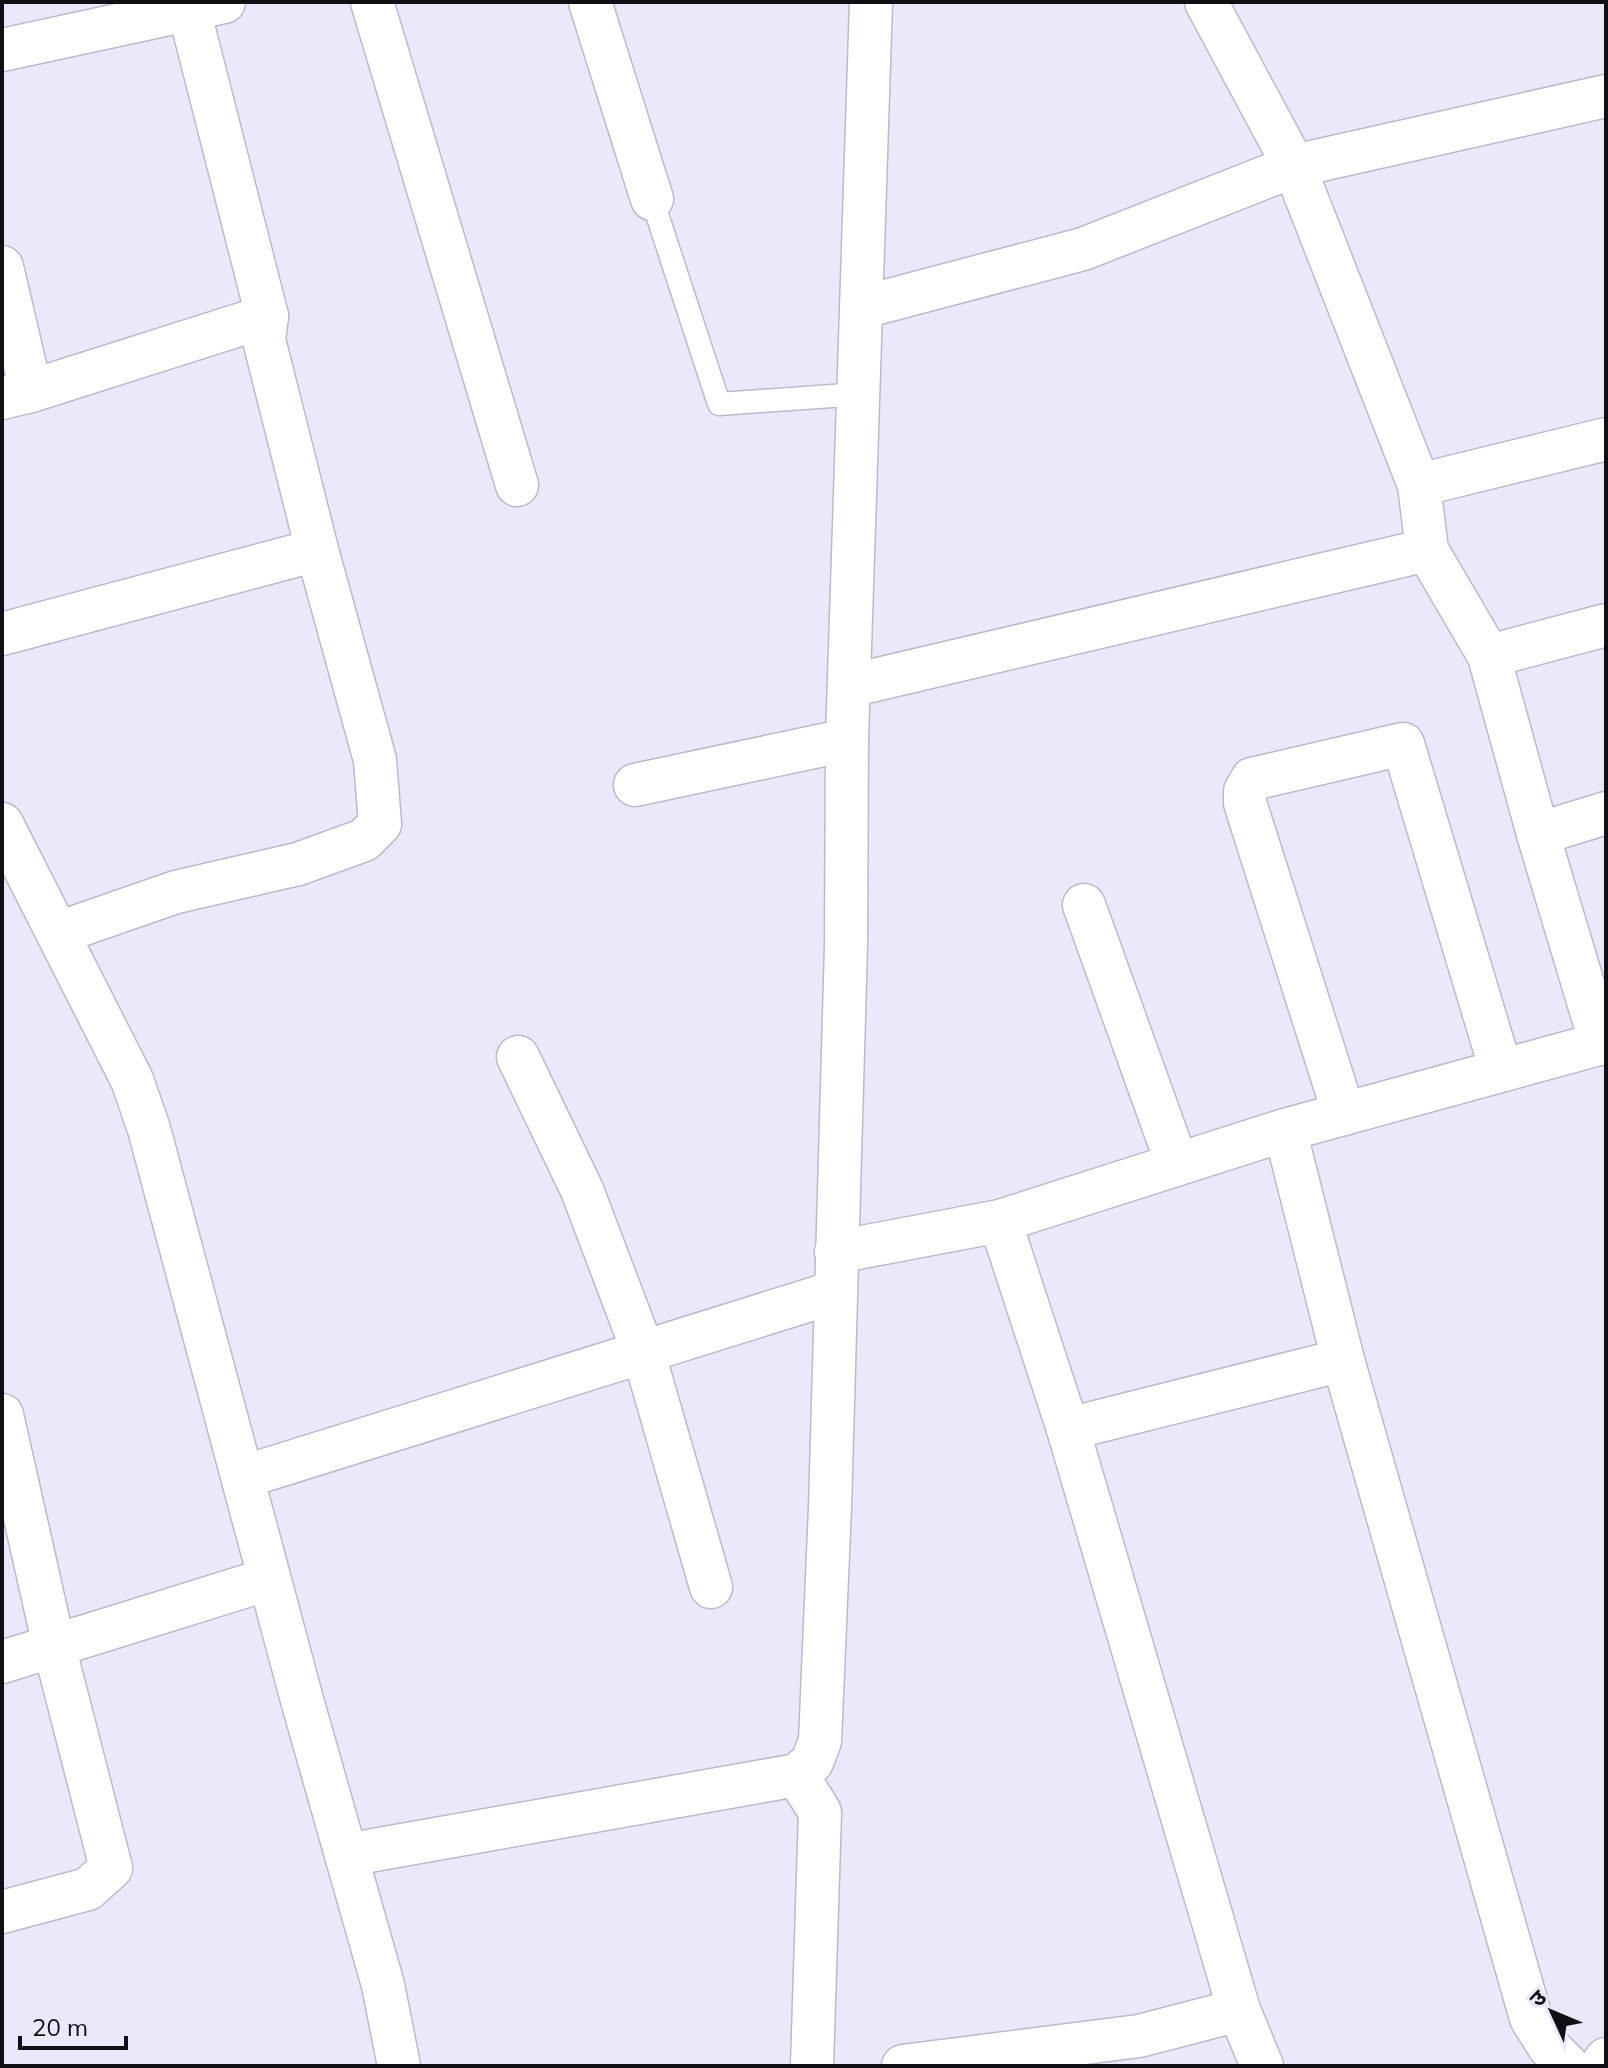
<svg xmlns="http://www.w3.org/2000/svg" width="1608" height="2068" viewBox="0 0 1608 2068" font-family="Mulish,'Noto Sans Devanagari',sans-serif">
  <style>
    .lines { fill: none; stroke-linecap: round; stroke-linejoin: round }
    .service-casing { stroke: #bdb9cd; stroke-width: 25 }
    .minor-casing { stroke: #bdb9cd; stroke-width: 45 }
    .service { stroke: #fff; stroke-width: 22 }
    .minor { stroke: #fff; stroke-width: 42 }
  </style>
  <rect width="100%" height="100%" fill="#ebe8fc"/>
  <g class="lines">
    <g class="service-casing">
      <path id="service" d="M652,199L719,404L860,394"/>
    </g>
    <g class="minor-casing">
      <g id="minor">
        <path d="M372,2L517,485"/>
        <path d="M590,2L652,199"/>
        <path d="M1206,2L1294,166L1419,485L1427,550L1489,656L1538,834L1601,1044"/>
        <path d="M2,50L224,2"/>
        <path d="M2,267L31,391L2,398"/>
        <path d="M863,307L1083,249L1294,166L1606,96"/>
        <path d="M31,391L267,316"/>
        <path d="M1419,485L1606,439"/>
        <path d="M2,634L317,550"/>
        <path d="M1489,656L1606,625"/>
        <path d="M849,686L1427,550"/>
        <path d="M635,785L847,740"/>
        <path d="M2,824L132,1080L149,1129L302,1700L383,1985L399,2066"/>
        <path d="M1538,834L1606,813"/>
        <path d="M1084,905L1177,1164"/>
        <path d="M58,933L176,892L298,864L364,840L380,824L375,760L317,550L264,340L267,316L189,10"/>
        <path d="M518,1057L582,1190L643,1351L711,1587"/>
        <path d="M1344,1114L1245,803V791L1252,779L1403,744L1501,1070"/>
        <path d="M1285,1130L1343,1360L1531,2018L1549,2047L1568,2066"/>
        <path d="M1000,1221L1068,1429L1239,2010L1262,2066"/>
        <path d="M836,1252L1000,1221L1285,1130L1606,1042"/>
        <path d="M2,1415L54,1646L111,1868L88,1889L2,1912"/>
        <path d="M1068,1429L1343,1360"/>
        <path d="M243,1477L835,1292"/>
        <path d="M2,1662L269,1579"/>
        <path d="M797,1775L820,1812L812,2066"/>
        <path d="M346,1855L797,1775L812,1762L820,1741L830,1508L846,945L847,740L871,2"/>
        <path d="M903,2066L1139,2036L1239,2010"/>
        <path d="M1601,2066L1606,2059"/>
      </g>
    </g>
    <use href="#service" class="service"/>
    <use href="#minor" class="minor"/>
  </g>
  <rect width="1608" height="2068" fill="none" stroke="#100f16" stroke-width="8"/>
  <g transform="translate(1552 2012) rotate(314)" stroke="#ebe8fc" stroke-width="6" paint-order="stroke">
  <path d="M0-6L14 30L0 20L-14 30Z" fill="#100f16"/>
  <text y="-12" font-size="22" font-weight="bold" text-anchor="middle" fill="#100f16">उ</text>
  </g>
  <path d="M20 2036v12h106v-12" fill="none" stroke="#100f16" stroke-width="4"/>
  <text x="32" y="2036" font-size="24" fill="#100f16" stroke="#ebe8fc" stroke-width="6" paint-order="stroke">20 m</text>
</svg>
